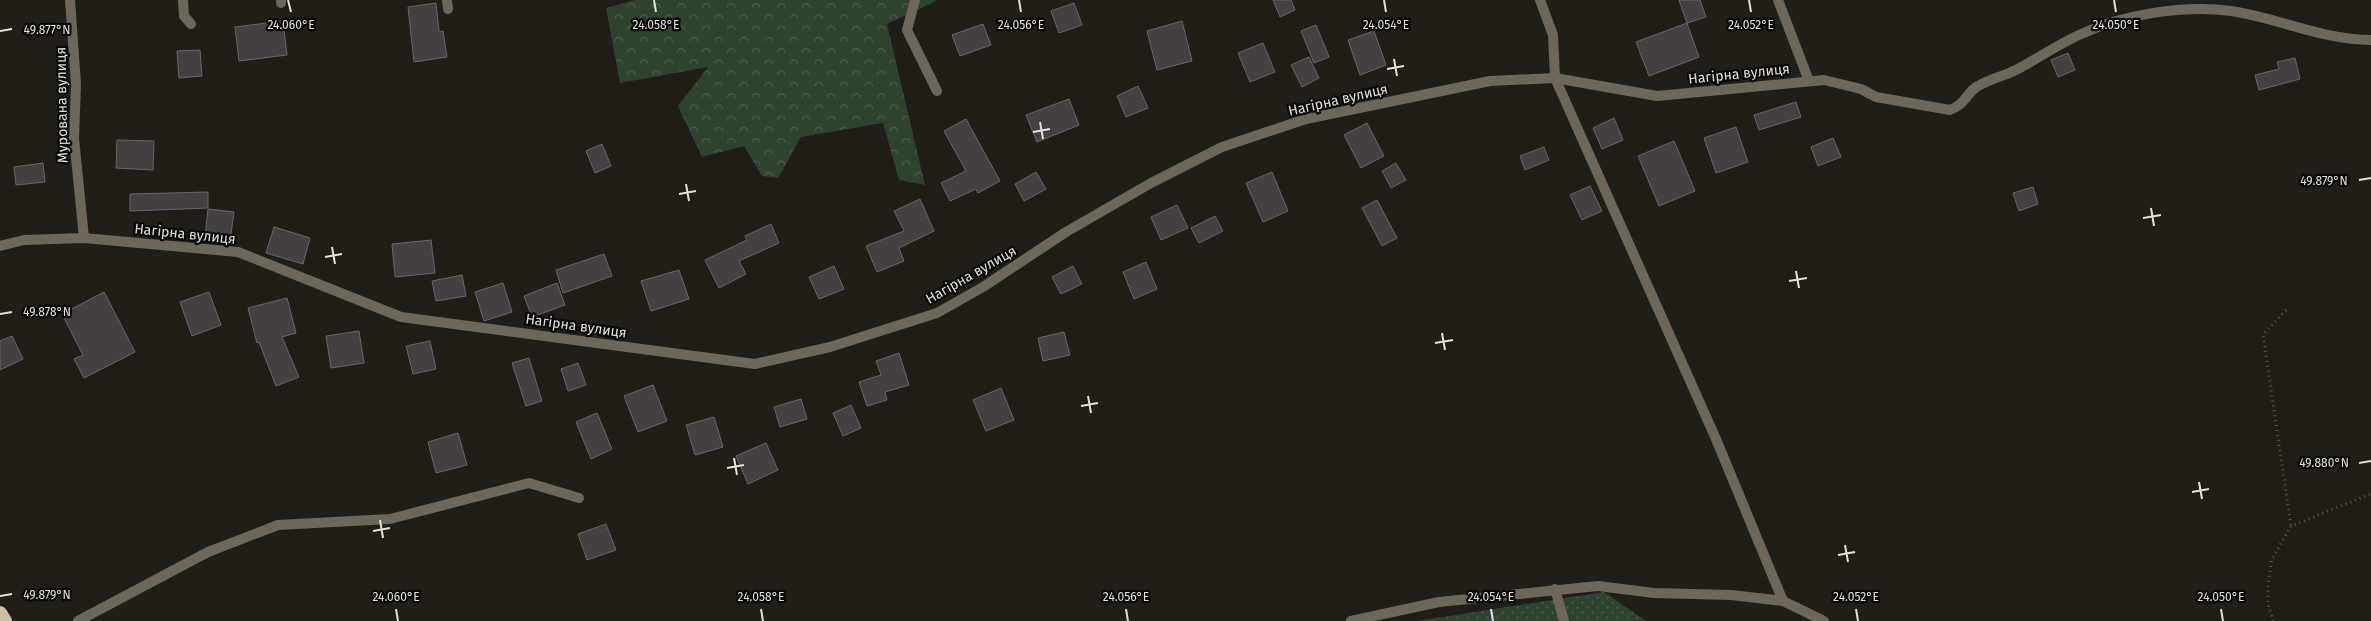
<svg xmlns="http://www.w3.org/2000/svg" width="2371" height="621" viewBox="0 0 2371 621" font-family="'Fira Sans',sans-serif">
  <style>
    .forest { fill: url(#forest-crowns) }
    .garden { fill: url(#garden-dots) }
    .building { fill: #453e43; stroke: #6d656a }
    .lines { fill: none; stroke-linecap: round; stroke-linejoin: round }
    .path { stroke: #5a5852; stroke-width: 3; stroke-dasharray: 1 4; stroke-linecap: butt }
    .service { stroke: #6c675a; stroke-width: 10 }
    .minor { stroke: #6c675a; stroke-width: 10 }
    .trunk { stroke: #ccbea2; stroke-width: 14 }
    .ticks { fill: none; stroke: #e1e0db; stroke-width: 2 }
    .labels { text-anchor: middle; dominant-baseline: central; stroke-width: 4.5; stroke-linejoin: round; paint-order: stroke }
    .street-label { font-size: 14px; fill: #e1e0db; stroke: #090806 }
    .ticks-label { font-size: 12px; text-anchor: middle; fill: #e1e0db; stroke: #090806; stroke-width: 4.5; stroke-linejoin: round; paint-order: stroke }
  </style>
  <defs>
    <pattern id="forest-crowns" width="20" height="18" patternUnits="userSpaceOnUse" patternTransform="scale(1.25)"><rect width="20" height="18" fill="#2e422f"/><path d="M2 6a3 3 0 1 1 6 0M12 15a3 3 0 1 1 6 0" fill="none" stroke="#4c5d4d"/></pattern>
    <pattern id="garden-dots" width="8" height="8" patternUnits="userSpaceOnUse" patternTransform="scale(1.25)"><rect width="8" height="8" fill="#2e422f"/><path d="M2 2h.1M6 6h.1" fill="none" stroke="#4c5d4d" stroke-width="1.8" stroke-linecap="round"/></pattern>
  </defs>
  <rect width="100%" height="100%" fill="#201e17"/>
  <path class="forest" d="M635,0H938L887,24L925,185L899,180L883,123L801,137L778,178L762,176L744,146L702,157L678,106L708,67L620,83L606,8Z"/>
  <path class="garden" d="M1604,592L1646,621H1417Z"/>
  <g class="building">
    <path d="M1273,0H1291L1295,10L1280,17Z"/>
    <path d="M1679,0H1700L1706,17L1687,23Z"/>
    <path d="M436,3L439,32L443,31L447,57L414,62L408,7Z"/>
    <path d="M1074,3L1082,25L1059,33L1051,11Z"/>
    <path d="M283,21L287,55L239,61L235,27Z"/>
    <path d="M1182,21L1192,61L1157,70L1147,31Z"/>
    <path d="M1687,23L1699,57L1649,76L1636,42Z"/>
    <path d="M983,24L991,45L960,56L952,35Z"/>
    <path d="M1316,25L1329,57L1314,63L1301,31Z"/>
    <path d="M1374,31L1386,65L1360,75L1348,40Z"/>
    <path d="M1263,43L1275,72L1250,82L1238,53Z"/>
    <path d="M200,50L202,76L179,78L177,51Z"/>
    <path d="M2068,53L2075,70L2058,77L2051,60Z"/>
    <path d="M1309,57L1319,78L1302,87L1291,65Z"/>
    <path d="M2295,58L2300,79L2259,90L2255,75L2279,69L2277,62Z"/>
    <path d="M1138,86L1148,108L1126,117L1117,96Z"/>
    <path d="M1069,99L1079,125L1037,142L1026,115Z"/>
    <path d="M1796,102L1801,117L1759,130L1754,115Z"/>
    <path d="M1614,118L1623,140L1602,149L1593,128Z"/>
    <path d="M966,119L1000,181L978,193L976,189L950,201L941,183L966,171L944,131Z"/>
    <path d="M1367,123L1384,156L1361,168L1344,135Z"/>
    <path d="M1736,127L1748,162L1716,173L1704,138Z"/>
    <path d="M1833,138L1841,157L1818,166L1811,147Z"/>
    <path d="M117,140L154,141L153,170L116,168Z"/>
    <path d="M1674,141L1695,191L1659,206L1638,156Z"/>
    <path d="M602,144L611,166L595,173L586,151Z"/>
    <path d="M1544,147L1549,160L1525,170L1520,156Z"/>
    <path d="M43,163L45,182L16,185L14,167Z"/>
    <path d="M1396,163L1406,180L1391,188L1382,171Z"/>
    <path d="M1036,172L1046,189L1024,201L1015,184Z"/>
    <path d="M1272,172L1288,211L1263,222L1246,183Z"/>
    <path d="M1590,186L1602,211L1582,220L1570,195Z"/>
    <path d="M2033,187L2038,204L2019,211L2013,193Z"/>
    <path d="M208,192V208L130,211V194Z"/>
    <path d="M920,199L934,231L899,248L904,261L877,272L866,246L904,231L894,211Z"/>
    <path d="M1377,200L1397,238L1382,246L1362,208Z"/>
    <path d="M1177,205L1188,228L1161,240L1151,217Z"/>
    <path d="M208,209L234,212L230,241L205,237Z"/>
    <path d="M1215,216L1223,231L1199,243L1191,228Z"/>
    <path d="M771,224L779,243L739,261L746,274L719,288L705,260L747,240L745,236Z"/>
    <path d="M274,227L310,238L303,264L266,253Z"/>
    <path d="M431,240L435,273L395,277L392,244Z"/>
    <path d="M604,254L612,276L563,293L556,270Z"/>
    <path d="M1146,262L1157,289L1134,299L1123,272Z"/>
    <path d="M834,266L844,289L819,299L809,277Z"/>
    <path d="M1073,266L1082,284L1061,294L1052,277Z"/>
    <path d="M679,270L689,299L651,311L641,281Z"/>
    <path d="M462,275L466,296L436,301L432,281Z"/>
    <path d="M503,283L512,312L484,321L475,292Z"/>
    <path d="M557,283L565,305L532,317L524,296Z"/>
    <path d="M104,292L135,352L84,378L74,359L83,355L62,314Z"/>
    <path d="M209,292L221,325L192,336L180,302Z"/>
    <path d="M287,298L296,333L282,337L299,377L276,386L259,342L257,343L248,308Z"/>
    <path d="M359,331L364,363L331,368L326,336Z"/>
    <path d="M1064,332L1070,355L1043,361L1038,338Z"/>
    <path d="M12,336L23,359L0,370V341Z"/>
    <path d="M430,341L436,369L413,374L406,346Z"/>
    <path d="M899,353L909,385L885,392L887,400L867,406L859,382L881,375L876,361Z"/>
    <path d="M529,358L542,401L526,406L512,363Z"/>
    <path d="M578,363L586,385L568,391L561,369Z"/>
    <path d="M653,385L667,421L638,432L624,396Z"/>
    <path d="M1001,388L1014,420L986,431L973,400Z"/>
    <path d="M801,399L807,419L780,427L774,407Z"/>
    <path d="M851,405L861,428L843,436L833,413Z"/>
    <path d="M597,413L612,449L591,459L576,422Z"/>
    <path d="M714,417L723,447L695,455L686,425Z"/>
    <path d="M458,433L467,465L436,473L428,442Z"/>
    <path d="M766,443L778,470L748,484L736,456Z"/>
    <path d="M606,524L616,550L587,560L578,534Z"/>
  </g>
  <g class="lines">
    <g class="path">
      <path d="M2286,310L2263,335L2291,526"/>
      <path d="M2273,621L2268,604V584L2272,559L2291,526L2371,494"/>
    </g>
    <g class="service">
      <path d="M183,0L184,16L191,24"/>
      <path d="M281,0V3"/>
      <path d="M447,0L448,9"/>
      <path d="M915,0L907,30L937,91"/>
      <path d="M1555,78L1716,439L1783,601"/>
      <path d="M1555,589L1564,621"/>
      <path d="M78,621L208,552L278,525L390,519L529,483L579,498"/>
    </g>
    <g class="minor">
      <path d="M70,0L76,84L74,138L84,238"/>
      <path d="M1540,0L1553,35L1555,78"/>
      <path d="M1778,0L1809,81"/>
      <path d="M0,246L24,240L84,238L238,252L401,317L755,364L830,347L937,313L983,287L1066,232L1151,183L1222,147L1306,119L1490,81L1555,78L1657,96L1824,80L1861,89L1876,97L1950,110C1967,103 1967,92 1978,86C1990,79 2004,76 2016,70C2037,59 2057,45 2079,35C2123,14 2183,5 2231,11C2279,18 2322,40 2371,40"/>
      <path d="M1351,621L1439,602L1598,586L1654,593L1731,595L1783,601L1824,621"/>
    </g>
    <path class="trunk" d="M0,613L5,621"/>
  </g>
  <path class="ticks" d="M288,0L291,12M654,0L656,12M1019,0L1021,12M1384,0L1386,12M1749,0L1751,12M2114,0L2116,12M0,31L12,29M1394,59L1397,76M1387,69L1404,66M1040,122L1043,139M1033,132L1050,129M2359,180L2371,178M686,184L689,201M679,194L696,191M2151,208L2154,226M2143,218L2161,215M332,247L335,264M325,257L342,254M1796,271L1799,288M1789,281L1807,278M0,314L12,312M1442,333L1445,350M1435,343L1453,340M1088,396L1091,413M1081,406L1098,403M734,458L737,475M2359,463L2371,461M727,468L744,465M2199,482L2202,499M2192,492L2209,489M380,520L383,538M373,531L390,528M1845,545L1848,562M1838,555L1855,552M0,596L12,594M396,609L398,621M761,609L763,621M1126,609L1128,621M1491,609L1493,621M1856,609L1858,621M2221,609L2223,621"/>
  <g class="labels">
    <g class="street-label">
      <text transform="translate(1739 74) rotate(-6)">Нагірна вулиця</text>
      <text transform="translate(1338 100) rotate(-13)">Нагірна вулиця</text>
      <text transform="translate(62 105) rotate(-91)">Мурована вулиця</text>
      <text transform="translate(185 234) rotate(6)">Нагірна вулиця</text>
      <text transform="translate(971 275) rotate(-30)">Нагірна вулиця</text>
      <text transform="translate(576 326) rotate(8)">Нагірна вулиця</text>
    </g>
  </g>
  <g class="ticks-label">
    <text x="291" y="29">24.060°E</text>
    <text x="656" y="29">24.058°E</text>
    <text x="1021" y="29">24.056°E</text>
    <text x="2116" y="29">24.050°E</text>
    <text x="1386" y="29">24.054°E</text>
    <text x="1751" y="29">24.052°E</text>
    <text x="47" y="34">49.877°N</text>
    <text x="2324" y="185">49.879°N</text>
    <text x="47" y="316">49.878°N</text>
    <text x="2324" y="467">49.880°N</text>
    <text x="47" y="599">49.879°N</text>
    <text x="396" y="601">24.060°E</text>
    <text x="761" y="601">24.058°E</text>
    <text x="1126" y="601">24.056°E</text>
    <text x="1491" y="601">24.054°E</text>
    <text x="1856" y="601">24.052°E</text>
    <text x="2221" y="601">24.050°E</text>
  </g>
</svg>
